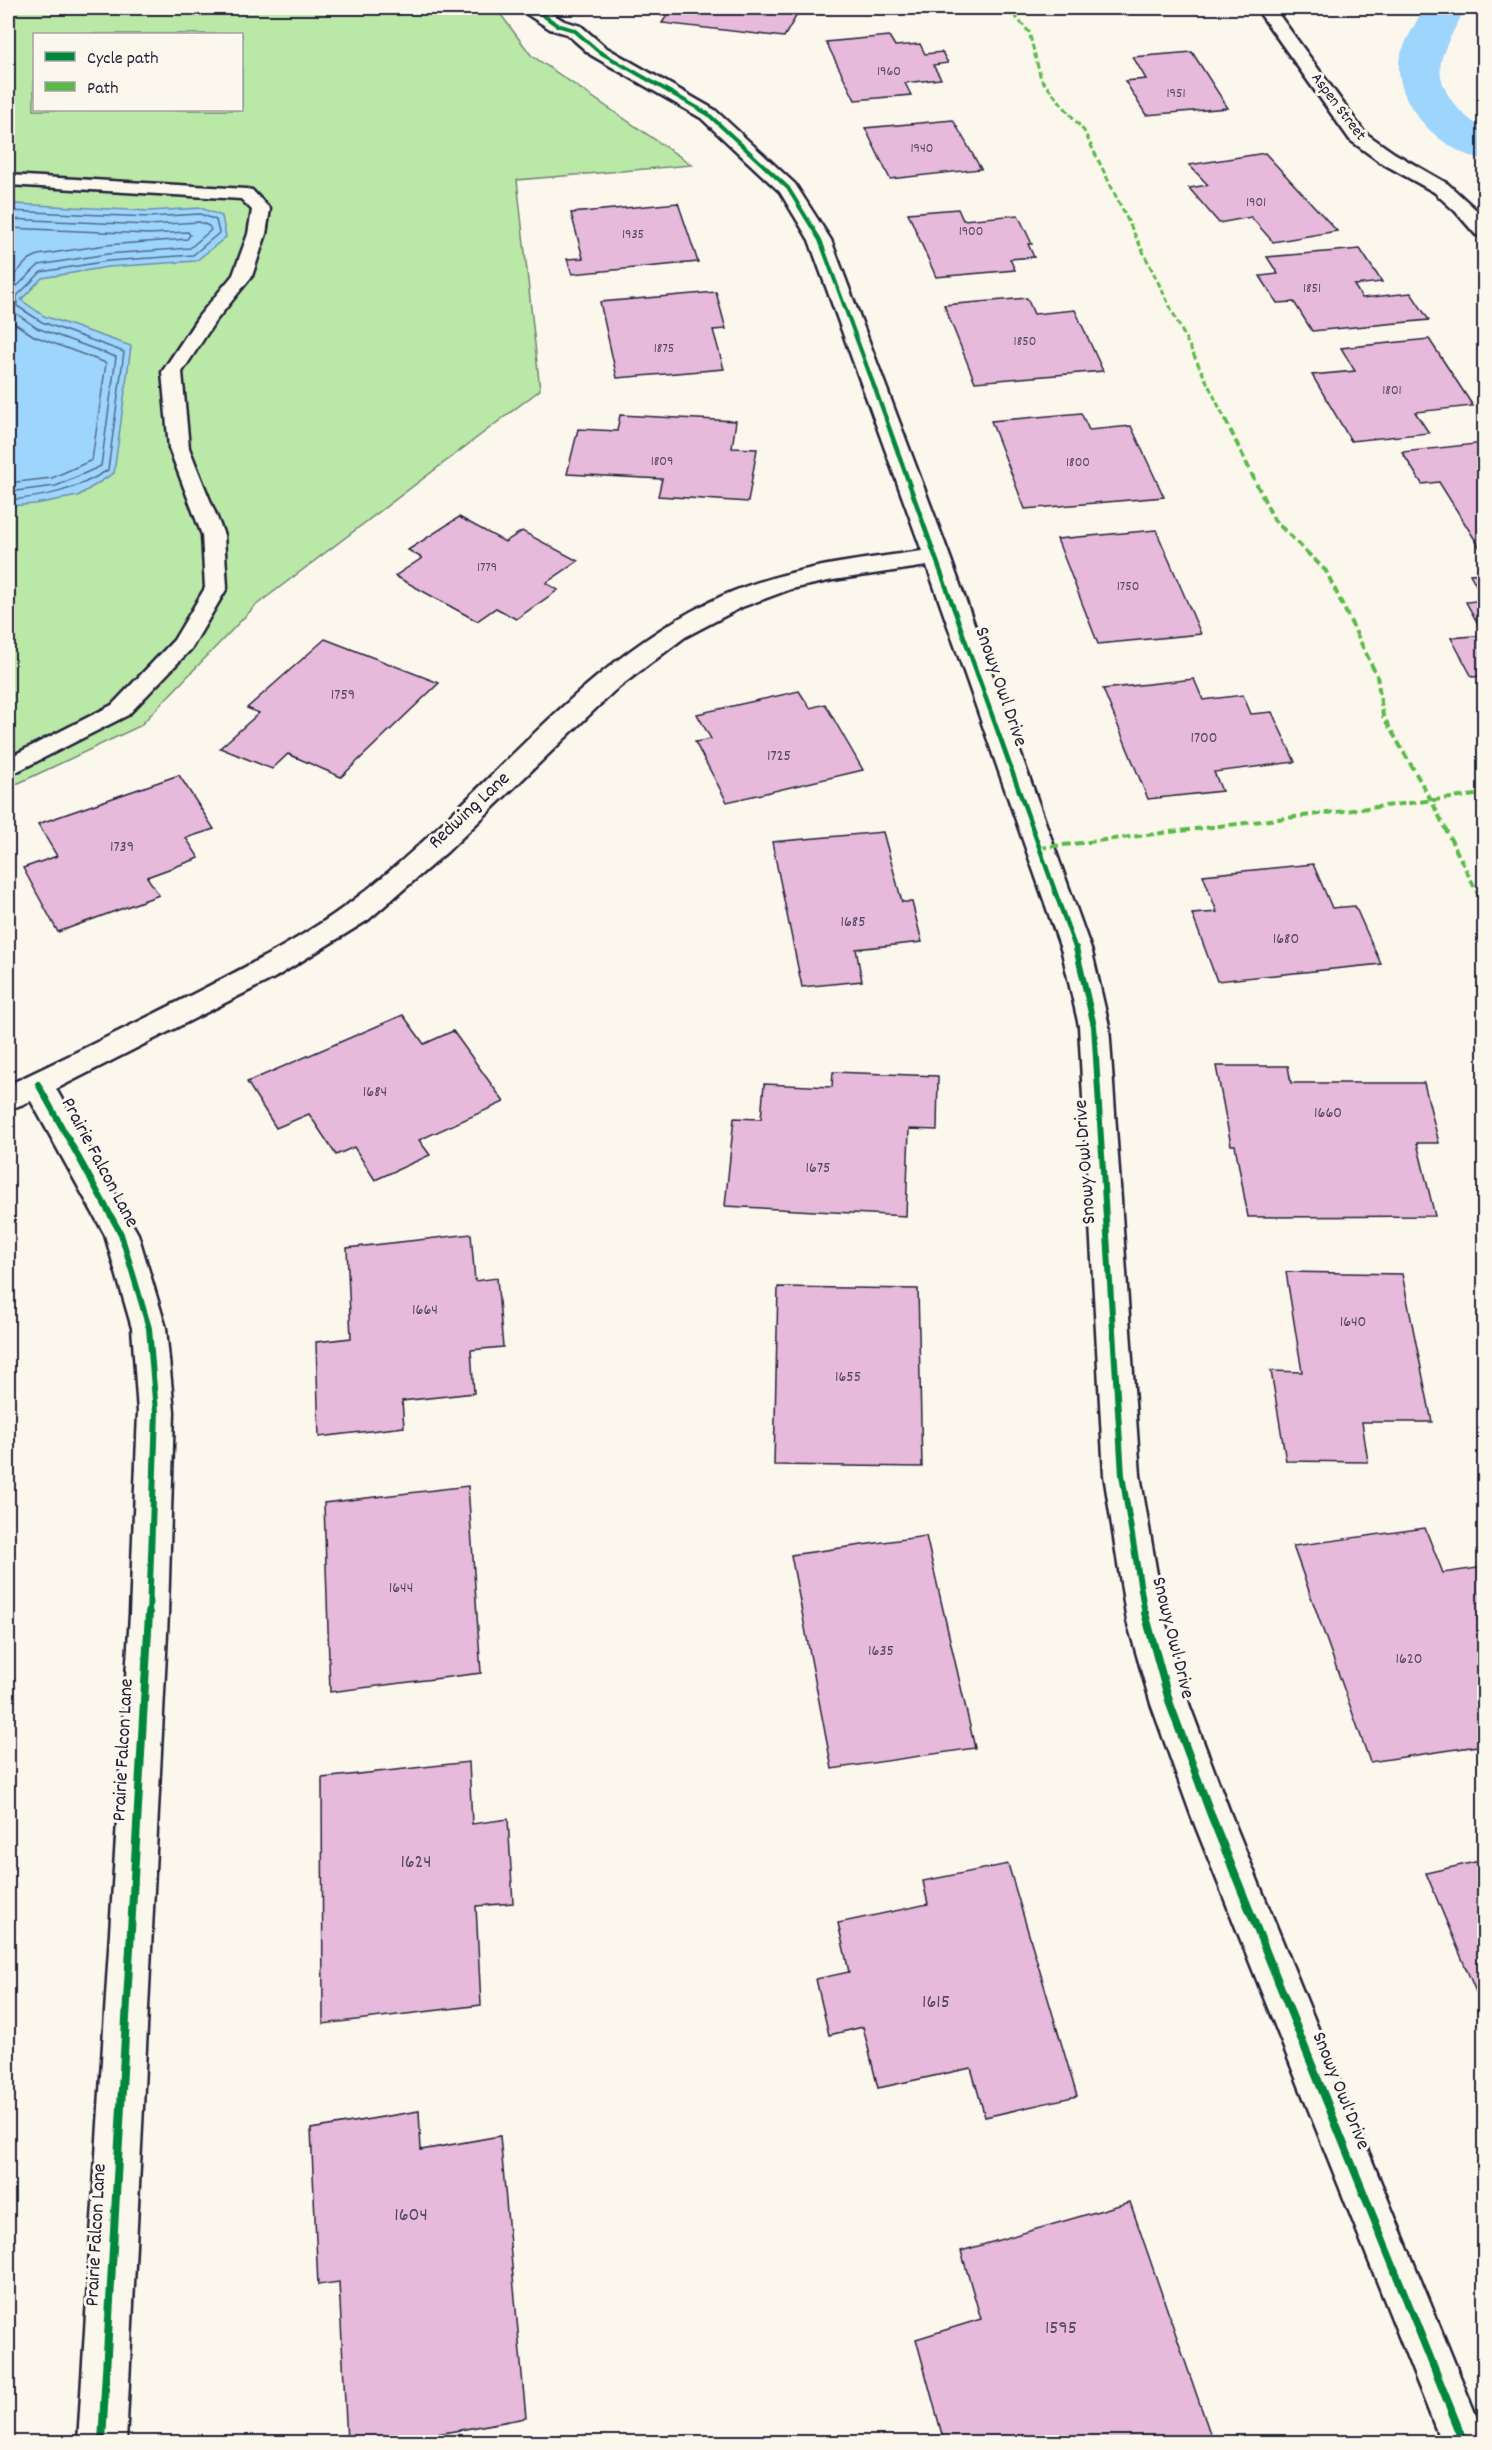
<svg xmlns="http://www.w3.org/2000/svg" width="1492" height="2450" viewBox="0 0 1492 2450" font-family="Dekko,sans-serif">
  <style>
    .green { fill: #b9e8a7; stroke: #6e8571; stroke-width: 1.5; fill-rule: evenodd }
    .water { fill: #9dd5fd; stroke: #6c8daf; stroke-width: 1.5 }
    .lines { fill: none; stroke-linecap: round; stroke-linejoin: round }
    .shore { stroke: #536a89; stroke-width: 1.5 }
    .canal { fill: #9dd5fd; fill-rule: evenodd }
    .building { fill: #e7b9db; stroke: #22223b; stroke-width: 1.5 }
    .service-casing { stroke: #22223b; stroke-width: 5 }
    .minor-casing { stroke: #22223b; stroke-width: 5 }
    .service { fill: #fbf7ec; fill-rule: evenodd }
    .minor { fill: #fbf7ec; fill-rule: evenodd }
    .quiet-far1 { stroke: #58b947; stroke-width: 3; stroke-dasharray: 6 3; stroke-linecap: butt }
    .quiet { stroke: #58b947; stroke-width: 4; stroke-dasharray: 8 4; stroke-linecap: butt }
    .cycleway-far3-casing { stroke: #fbf7ec; stroke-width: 6 }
    .cycleway-far2-casing { stroke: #fbf7ec; stroke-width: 8 }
    .cycleway-far1-casing { stroke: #fbf7ec; stroke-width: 10 }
    .cycleway-casing { stroke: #fbf7ec; stroke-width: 11 }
    .cycleway-far3 { stroke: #00873e; stroke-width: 4 }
    .cycleway-far2 { stroke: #00873e; stroke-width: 4.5 }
    .cycleway-far1 { stroke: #00873e; stroke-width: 6 }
    .cycleway { stroke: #00873e; stroke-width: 8 }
    .labels { text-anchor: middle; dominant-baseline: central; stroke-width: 6; stroke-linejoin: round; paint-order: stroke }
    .far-number-label { font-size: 14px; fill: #534863 }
    .far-street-label { font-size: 16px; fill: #22223b; stroke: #fbf7ec }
    .number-label { font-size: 16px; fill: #534863 }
    .street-label { font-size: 20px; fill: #22223b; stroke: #fbf7ec }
    .near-number-label { font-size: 20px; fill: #534863 }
  </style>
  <rect width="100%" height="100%" fill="#fbf7ec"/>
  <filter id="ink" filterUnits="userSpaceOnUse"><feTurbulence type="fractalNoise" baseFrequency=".0167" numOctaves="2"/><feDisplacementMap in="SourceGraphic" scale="12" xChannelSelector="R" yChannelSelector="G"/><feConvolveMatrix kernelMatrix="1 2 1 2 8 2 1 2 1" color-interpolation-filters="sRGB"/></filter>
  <g filter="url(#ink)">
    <path class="green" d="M8,8H496L531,55L692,165L517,180L540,390L255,606L140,726L8,788ZM34,34H242V110H34Z"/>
    <path class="water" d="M15,204L149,211L201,208L222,216L226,237L196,261L108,267L42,278L21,300L44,316L131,346L114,473L78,496L35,504L8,506V205Z"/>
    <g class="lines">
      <g class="shore">
        <path d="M8,211L149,217L200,214L216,220L219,233L193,255L108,261L41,272L17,296V306L42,322L124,352L108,470C76,490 46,497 8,500"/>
        <path d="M8,219L149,225L199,222L209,226L211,230L190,248L107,254L39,265L10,293L8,302L11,310L37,328L116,357L101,466L56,486L8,492"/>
        <path d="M8,228L149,234L188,232L190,235L187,239L106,245L38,255L28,260L8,282"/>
        <path d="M8,319L34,336L106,363L92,460L52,478L8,483"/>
      </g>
      <path class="canal" d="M1424,8H1465C1458,24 1445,44 1441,61C1436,90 1461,116 1484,129V160C1443,152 1396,107 1399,63C1400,49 1417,21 1424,8Z"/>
    </g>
    <g class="building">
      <path d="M672,8H801L784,37L662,23Z"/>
      <path d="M889,36L895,46L920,44L925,54L942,52L948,63L933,65L941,79L905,83L911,95L855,100L826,42Z"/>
      <path d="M1192,52L1228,108L1146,115L1125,81L1146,79L1133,57Z"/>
      <path d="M953,120L981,169L890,179L865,128Z"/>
      <path d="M1265,153L1337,231L1273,242L1251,217L1219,223L1189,188L1208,185L1189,165Z"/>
      <path d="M678,203L698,262L572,274L567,259L583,258L571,213Z"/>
      <path d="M958,209L963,220L1018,215L1032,244H1028L1034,257L1010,259L1015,270L936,277L908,213Z"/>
      <path d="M1360,249L1382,282L1354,285L1362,298L1411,293L1429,320L1312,331L1294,302L1277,303L1260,276L1278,274L1267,257Z"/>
      <path d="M716,292L726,329L713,330L724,369L617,378L600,302Z"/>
      <path d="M1027,298L1034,314L1075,310L1103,371L975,382L944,305Z"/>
      <path d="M1429,339L1473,406L1415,412L1429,433L1351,441L1312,375L1355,371L1341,348Z"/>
      <path d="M1081,413L1089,430L1131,426L1164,497L1025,509L991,421Z"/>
      <path d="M620,415L736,421L732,448L757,449L748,502L658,496L662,479L567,474L578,429L617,431Z"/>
      <path d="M1484,443V551H1482L1439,482L1422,484L1402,452Z"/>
      <path d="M459,517L505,542L522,531L578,561L546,583L558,590L516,619L496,608L477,621L395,576L422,558L408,550Z"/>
      <path d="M1156,530L1201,634L1098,644L1057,539Z"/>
      <path d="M1484,573V600L1470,574Z"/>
      <path d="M1484,600V676L1472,677L1451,638L1484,635L1466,602Z"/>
      <path d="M325,639L439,683L341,777L288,754L272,769L220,748L259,713L247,708Z"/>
      <path d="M1194,679L1203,700L1243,695L1251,714L1272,712L1295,762L1214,772L1222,791L1148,799L1103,689Z"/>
      <path d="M799,691L810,708L825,704L863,770L727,802L695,742L711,739L697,714Z"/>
      <path d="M179,775L214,829L186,838L199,858L147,877L159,895L58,932L23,868L57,856L38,824Z"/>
      <path d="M883,832L902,902H912L922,942L856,949L862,981L802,987L772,842Z"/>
      <path d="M1313,864L1332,908L1355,906L1381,964L1217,981L1192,914L1217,912L1203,875Z"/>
      <path d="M403,1015L424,1044L453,1031L504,1102L419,1140L430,1155L375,1180L354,1147L336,1155L309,1114L276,1128L247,1082Z"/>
      <path d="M1216,1066H1288L1291,1083H1424L1439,1143H1417L1435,1216L1248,1217L1235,1145H1231Z"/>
      <path d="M833,1072L938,1076L937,1130L909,1129L906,1216L725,1206L734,1118L761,1119L764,1084L832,1087Z"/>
      <path d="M471,1234L475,1281L497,1278L503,1347L471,1350L474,1393L402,1401L404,1427L319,1437L316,1342L351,1338L347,1248Z"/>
      <path d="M1286,1272L1402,1274L1432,1422H1362L1368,1462L1286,1461L1271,1371L1302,1372Z"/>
      <path d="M778,1287L918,1289L922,1467L774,1465Z"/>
      <path d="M468,1486L481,1673L330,1692L324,1503Z"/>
      <path d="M1425,1528L1443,1573L1484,1567V1745L1370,1762L1293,1546Z"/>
      <path d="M926,1536L975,1748L832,1769L791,1555Z"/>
      <path d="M469,1762L472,1824L508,1819L513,1903L476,1906L481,2005L323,2024L322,1778Z"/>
      <path d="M1484,1860V2011L1426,1873Z"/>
      <path d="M1008,1864L1077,2096L985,2117L971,2068L878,2088L863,2027L829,2035L816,1979L849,1972L838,1923L928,1904L923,1881Z"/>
      <path d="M419,2111L421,2150L500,2136L526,2418L394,2442H347L339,2282L318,2285L311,2129Z"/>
      <path d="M1130,2202L1213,2442H944L916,2339L981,2319L961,2251Z"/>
    </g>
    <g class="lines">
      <g class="service-casing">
        <path id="service" d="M8,175L246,189L252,190L270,209L266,234L252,276L214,323L182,372L189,448L224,535L227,588L191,649L128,715L8,776V758L112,705L174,640L205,588L202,535L169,448L162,372L199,316L233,275L248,234L252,210L241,199L8,185Z"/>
      </g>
      <g class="minor-casing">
        <g id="minor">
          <path d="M524,8H543L564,21L581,26L605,47L715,110L795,184L831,240L950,557L1092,952L1109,1026L1140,1475L1165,1621L1189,1704L1231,1815L1484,2435V2442H1441L1191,1815L1151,1704L1127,1621L1104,1475L1079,1026L1062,952L927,566L833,580L791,589L742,607L685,637L614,691L447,852L368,920L274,978L56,1089L138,1234L166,1328L174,1412L168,1614L126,2442H78L130,1614L138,1412L132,1328L105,1235L31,1101L8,1110V1085C75,1053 141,1021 207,987C255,962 304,937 347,905C478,809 572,664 722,596C785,568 855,560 922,551L809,240L780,192L701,118L591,55L567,34L550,29L528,15Z"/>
          <path d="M1256,8H1274L1364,132L1394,153L1448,184L1484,217V236L1476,235L1456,212L1434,192L1380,162L1350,140Z"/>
        </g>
      </g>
      <use href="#service" class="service"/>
      <use href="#minor" class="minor"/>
      <path class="quiet-far1" d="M1008,8L1029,32L1041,79L1084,131L1226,421"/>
      <g class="quiet">
        <path d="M1225,419L1274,520L1326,571L1377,676L1383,716L1431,800L1484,906"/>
        <path d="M1039,848L1484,794"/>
      </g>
      <g class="cycleway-far3-casing">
        <path id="cycleway-far3" d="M533,8L557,25L574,30L598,51L708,114L788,188L820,240L887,421"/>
      </g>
      <g class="cycleway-far2-casing">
        <path id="cycleway-far2" d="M886,419L1076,950"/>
      </g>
      <g class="cycleway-far1-casing">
        <g id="cycleway-far1">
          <path d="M1076,948L1094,1026L1122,1475L1145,1614"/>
          <path d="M38,1084L121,1234L149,1328L156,1412L149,1614"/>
        </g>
      </g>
      <g class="cycleway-casing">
        <g id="cycleway">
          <path d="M1145,1613L1170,1704L1211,1815L1464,2442"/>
          <path d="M102,2442L149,1613"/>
        </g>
      </g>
      <use href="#cycleway-far3" class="cycleway-far3"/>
      <use href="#cycleway-far2" class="cycleway-far2"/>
      <use href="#cycleway-far1" class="cycleway-far1"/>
      <use href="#cycleway" class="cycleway"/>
    </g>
  </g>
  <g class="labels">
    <g class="far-number-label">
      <text x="889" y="72">1960</text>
      <text x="1176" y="94">1951</text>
      <text x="922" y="149">1940</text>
      <text x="1256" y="203">1901</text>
      <text x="971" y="232">1900</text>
      <text x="633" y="235">1935</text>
      <text x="1312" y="289">1851</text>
      <text x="1025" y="342">1850</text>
      <text x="664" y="349">1875</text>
      <text x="1392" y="391">1801</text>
      <text x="662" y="462">1809</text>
      <text x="1078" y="463">1800</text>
      <text x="487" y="568">1779</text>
      <text x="1128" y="587">1750</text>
    </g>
    <g class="far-street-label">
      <text transform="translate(1338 107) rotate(53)">Aspen Street</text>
    </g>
    <g class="number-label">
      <text x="343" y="695">1759</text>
      <text x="1204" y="738">1700</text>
      <text x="779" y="756">1725</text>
      <text x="122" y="847">1739</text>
      <text x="853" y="922">1685</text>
      <text x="1286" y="939">1680</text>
      <text x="375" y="1092">1684</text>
      <text x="1328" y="1113">1660</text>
      <text x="818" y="1168">1675</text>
      <text x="425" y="1310">1664</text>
      <text x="1353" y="1322">1640</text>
      <text x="848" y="1377">1655</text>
      <text x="401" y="1588">1644</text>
      <text x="881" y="1651">1635</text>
      <text x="1409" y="1659">1620</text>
    </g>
    <g class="street-label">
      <text transform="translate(1000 687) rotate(71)">Snowy Owl Drive</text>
      <text transform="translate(470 811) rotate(-43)">Redwing Lane</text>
      <text transform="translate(1086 1162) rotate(-94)">Snowy Owl Drive</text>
      <text transform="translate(99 1163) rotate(62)">Prairie Falcon Lane</text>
      <text transform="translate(1172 1638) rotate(76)">Snowy Owl Drive</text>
      <text transform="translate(124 1750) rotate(-87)">Prairie Falcon Lane</text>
      <text transform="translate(1340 2091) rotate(68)">Snowy Owl Drive</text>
      <text transform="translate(97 2235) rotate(-87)">Prairie Falcon Lane</text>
    </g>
    <g class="near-number-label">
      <text x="416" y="1863">1624</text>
      <text x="936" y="2003">1615</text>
      <text x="411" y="2216">1604</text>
      <text x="1061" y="2329">1595</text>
    </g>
  </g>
  <rect width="1492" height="2450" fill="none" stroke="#fbf7ec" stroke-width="30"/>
  <rect x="15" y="15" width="1462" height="2420" fill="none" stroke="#22223b" stroke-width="2" filter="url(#ink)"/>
  <rect x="33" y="33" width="210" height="78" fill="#fbf7ec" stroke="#a4a2a5" stroke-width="1.5"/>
  <rect x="45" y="52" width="30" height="9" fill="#00873e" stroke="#a4a2a5" stroke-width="1.5"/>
  <text x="87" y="63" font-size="18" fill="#22223b">Cycle path</text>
  <rect x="45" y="82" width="30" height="9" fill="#58b947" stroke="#a4a2a5" stroke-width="1.5"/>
  <text x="87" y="93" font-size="18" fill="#22223b">Path</text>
</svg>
